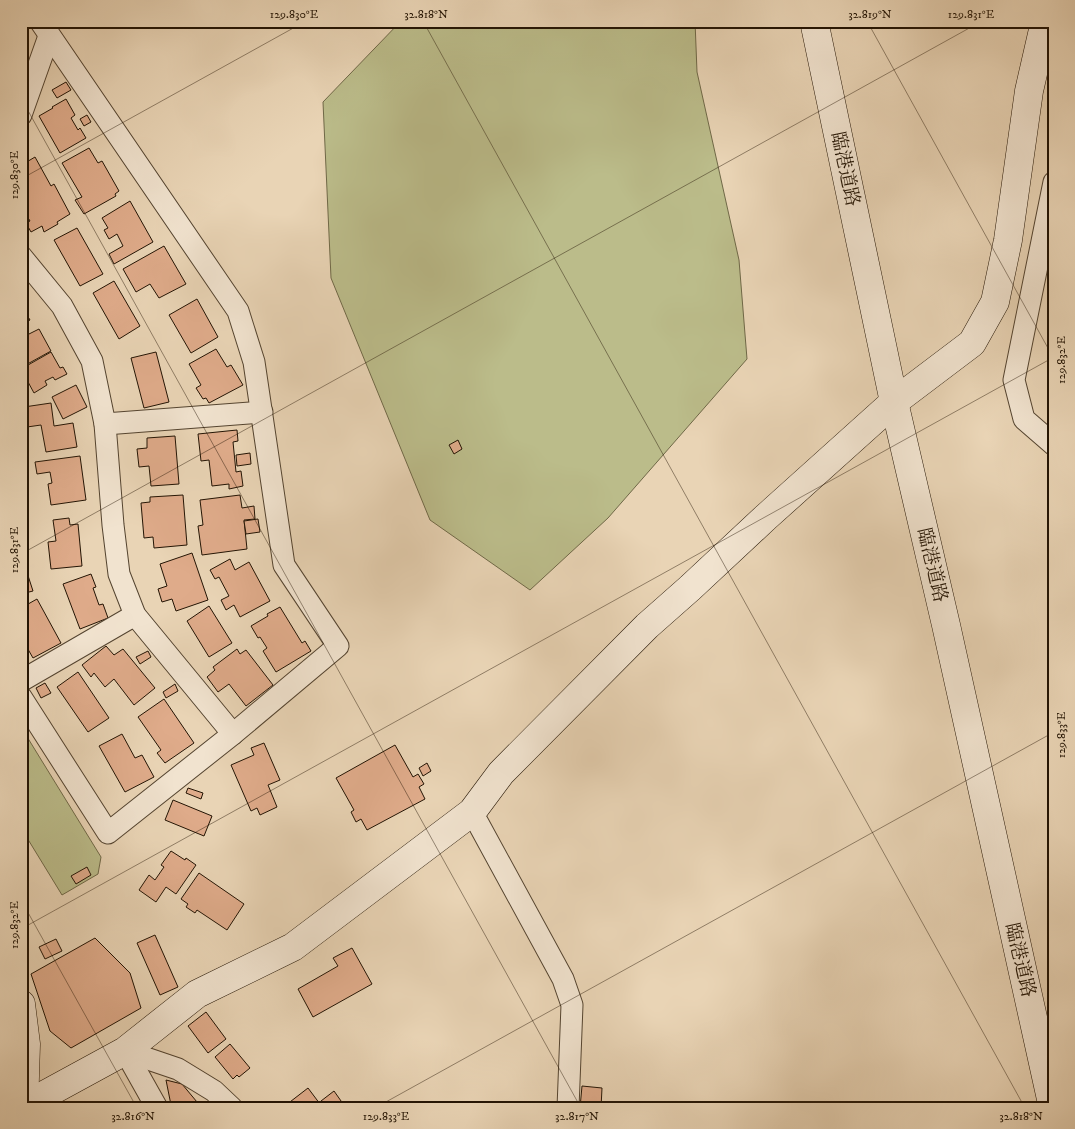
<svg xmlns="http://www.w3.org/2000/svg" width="1075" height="1129" viewBox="0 0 1075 1129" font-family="'IM FELL DW Pica','Noto Serif JP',serif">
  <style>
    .green { fill: #bbbc8a; stroke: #6f6847 }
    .building { fill: #dfab8a; stroke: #231404 }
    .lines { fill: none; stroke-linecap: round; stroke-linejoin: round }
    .street-casing { stroke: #544430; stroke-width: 23 }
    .secondary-casing { stroke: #231404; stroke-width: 29 }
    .street { stroke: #f1e3cf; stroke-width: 21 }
    .secondary { stroke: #f1e3cf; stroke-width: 28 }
    .ticks { fill: none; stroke: #231404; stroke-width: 1; stroke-opacity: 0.45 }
    .labels { text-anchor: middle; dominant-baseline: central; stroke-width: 4; stroke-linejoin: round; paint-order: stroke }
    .street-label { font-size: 19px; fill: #231404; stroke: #f1e3cf }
    .neatline { fill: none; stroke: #231404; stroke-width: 2 }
    .ticks-label { font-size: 12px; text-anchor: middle; fill: #231404 }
  </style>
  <rect width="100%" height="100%" fill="#e9d4b5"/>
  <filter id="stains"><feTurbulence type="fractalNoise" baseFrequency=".004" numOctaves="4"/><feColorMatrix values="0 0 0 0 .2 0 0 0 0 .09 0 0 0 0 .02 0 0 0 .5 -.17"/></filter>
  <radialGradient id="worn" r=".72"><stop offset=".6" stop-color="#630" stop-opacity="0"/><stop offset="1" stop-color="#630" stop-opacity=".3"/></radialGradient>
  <g class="green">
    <path d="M401,21H695L697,72L739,260L747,359L608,518L530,590L430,520L331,278L323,102Z"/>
    <path d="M21,727L101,857L98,874L62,895L21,828Z"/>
  </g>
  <g class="building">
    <path d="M23,21L27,27L21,31V22Z"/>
    <path d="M66,82L71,90L57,98L52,90Z"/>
    <path d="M66,99L75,115L71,118L78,130L80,128L86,138L60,153L39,116L53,108L52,107Z"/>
    <path d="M87,115L91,122L84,126L80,119Z"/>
    <path d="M89,148L98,163L102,161L119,191L115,194L116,196L84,214L75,200L82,197L62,163Z"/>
    <path d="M35,157L51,186L54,184L70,214L57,222L58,224L44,232L42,226L31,232L26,223L30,221L21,206V191L24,189L21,183V173L28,169L25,163Z"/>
    <path d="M130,201L153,242L114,264L109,254L123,246L117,234L109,239L104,230L108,228L102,218Z"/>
    <path d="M77,228L103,274L80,286L54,240Z"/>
    <path d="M164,246L186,284L159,298L150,284L136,292L123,269Z"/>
    <path d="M114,281L140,326L119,339L93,293Z"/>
    <path d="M197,299L218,337L191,353L169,315Z"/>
    <path d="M21,305L30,320L21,325Z"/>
    <path d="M39,329L51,351L22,367L21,338Z"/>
    <path d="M216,349L227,367L231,365L243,385L209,403L206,398L203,399L196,388L201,385L189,364Z"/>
    <path d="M51,352L60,368L63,367L67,374L55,380L53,377L45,381L47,385L34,393L21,369Z"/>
    <path d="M156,352L169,402L144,408L131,358Z"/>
    <path d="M76,385L87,407L63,419L52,397Z"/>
    <path d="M51,403L54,426L73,423L77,447L46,452L41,425L27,427L24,407Z"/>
    <path d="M237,430L238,441L233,442L236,472L241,471L243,486L229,489V484L212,486L209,460L201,461L198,434Z"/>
    <path d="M175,436L179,484L151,486L149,466L139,467L137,449L147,448V438Z"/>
    <path d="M458,440L462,449L454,454L449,445Z"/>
    <path d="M250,453L251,464L237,466L236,455Z"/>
    <path d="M80,456L86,500L51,505L48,484L52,483L50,472L37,474L35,462Z"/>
    <path d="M183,495L187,545L154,548L153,537L144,538L141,503L150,502V497Z"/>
    <path d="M240,495L242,508L254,506L255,519L244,520L247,549L202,555L198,526L203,525L200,500Z"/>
    <path d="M69,518L70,525L78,524L82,566L51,569L48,542L56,541L53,520Z"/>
    <path d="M258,519L260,532L246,534L244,521Z"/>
    <path d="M192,553L208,600L176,611L172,599L162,602L158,589L167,586L160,564Z"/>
    <path d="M21,554L33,591L21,594Z"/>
    <path d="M230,559L235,570L249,562L270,601L240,617L234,605L226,610L221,600L229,596L219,577L215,579L210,570Z"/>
    <path d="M91,574L96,587L93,588L99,605L103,604L108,618L80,629L63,584Z"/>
    <path d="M37,599L61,643L33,658L21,637V608Z"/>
    <path d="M209,606L232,643L209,657L187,621Z"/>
    <path d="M280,607L302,643L305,641L311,651L276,672L263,651L267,648L260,637L258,638L251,626L268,616L267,614Z"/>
    <path d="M106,646L114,655L123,649L155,688L134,705L114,679L105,687L94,673L91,677L82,665Z"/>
    <path d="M237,649L240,654L246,650L273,685L246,706L229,684L218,692L207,677L215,670L213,667Z"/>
    <path d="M148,651L151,657L140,664L136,657Z"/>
    <path d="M78,672L109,718L88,732L57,687Z"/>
    <path d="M45,683L51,693L41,698L36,688Z"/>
    <path d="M175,684L178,691L166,698L163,692Z"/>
    <path d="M164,699L194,743L165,763L157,753L161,750L138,717Z"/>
    <path d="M122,734L135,758L142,755L154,777L125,792L99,746Z"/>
    <path d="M264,743L280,780L268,785L277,807L260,815L257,808L251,811L231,765L254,755L251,748Z"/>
    <path d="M395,745L413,777L418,774L424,784L419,787L425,799L367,830L361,819L356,822L351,812L354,810L336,778Z"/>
    <path d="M427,763L431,771L423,776L419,768Z"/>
    <path d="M188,788L203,793L201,799L186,793Z"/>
    <path d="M173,800L212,816L204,836L165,820Z"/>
    <path d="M171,851L185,860L186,858L196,865L176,894L166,887L156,902L139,890L149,875L155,880L164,867L161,865Z"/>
    <path d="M87,867L91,875L76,884L71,876Z"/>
    <path d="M199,873L244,904L227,930L197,910L195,913L186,907L188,904L181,899Z"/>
    <path d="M155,935L178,987L160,995L137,943Z"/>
    <path d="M95,938L130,973L141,1008L71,1048L50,1031L31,974Z"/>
    <path d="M56,939L62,951L45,959L39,947Z"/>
    <path d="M352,948L372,984L313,1017L298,989L338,966L333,958Z"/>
    <path d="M206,1012L226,1039L208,1053L188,1026Z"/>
    <path d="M230,1044L250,1068L239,1077L237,1075L233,1079L215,1057Z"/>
    <path d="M166,1080L182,1084L202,1108H169L168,1106L171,1105Z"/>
    <path d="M582,1086L602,1088L601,1108H580Z"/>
    <path d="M308,1088L323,1108H288L286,1105Z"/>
    <path d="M334,1091L346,1108H326L321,1101Z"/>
  </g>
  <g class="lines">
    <g class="street-casing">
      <g id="street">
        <path d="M21,115L49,36"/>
        <path d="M1054,182L1014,380L1024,419L1054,445"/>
        <path d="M21,256L62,306L92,361L105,424L113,525L119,574L135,615L233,734"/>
        <path d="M105,424L262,412"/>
        <path d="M21,681L135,615"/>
        <path d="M21,697L108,833L233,734L338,646L284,565L254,362L238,311L40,21"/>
        <path d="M472,812L563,979L572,1005L568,1108"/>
        <path d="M125,1051L178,1069L214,1091L232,1108"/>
        <path d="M125,1051L157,1108"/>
      </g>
    </g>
    <g class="secondary-casing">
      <g id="secondary">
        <path d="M814,21L894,402L946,625L1053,1108"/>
        <path d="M21,1004L26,1044L24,1108"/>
        <path d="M24,1106L125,1051L197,994L293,947L472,812L501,773L647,626L690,588L765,518L894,402L972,343L995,302L1008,240L1029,91L1045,21"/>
      </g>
    </g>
    <use href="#street" class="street"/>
    <use href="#secondary" class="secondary"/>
  </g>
  <path class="ticks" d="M423,21L1025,1108M867,21L1054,359M21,98L581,1108M21,179L306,21M21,554L982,21M21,900L137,1108M21,929L1054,357M375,1108L1054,732M1052,1108L1054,1107"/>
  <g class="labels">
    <g class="street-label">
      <text transform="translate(845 169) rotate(78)">臨港道路</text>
      <text transform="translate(932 565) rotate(77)">臨港道路</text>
      <text transform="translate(1020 960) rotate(77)">臨港道路</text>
    </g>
  </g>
  <rect width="1075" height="1129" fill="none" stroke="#e9d4b5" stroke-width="55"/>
  <rect x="28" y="28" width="1020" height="1074" class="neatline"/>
  <g class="ticks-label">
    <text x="294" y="18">129.830°E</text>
    <text x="426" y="18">32.818°N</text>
    <text x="870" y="18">32.819°N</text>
    <text x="971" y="18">129.831°E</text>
    <text transform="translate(14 175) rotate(-90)" y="4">129.830°E</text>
    <text transform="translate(1061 360) rotate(-90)" y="4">129.832°E</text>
    <text transform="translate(14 550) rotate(-90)" y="4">129.831°E</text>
    <text transform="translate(1061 735) rotate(-90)" y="4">129.833°E</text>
    <text transform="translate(14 925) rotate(-90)" y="4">129.832°E</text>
    <text x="133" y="1120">32.816°N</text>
    <text x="386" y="1120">129.833°E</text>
    <text x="577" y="1120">32.817°N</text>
    <text x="1021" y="1120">32.818°N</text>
  </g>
  <rect width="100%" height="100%" filter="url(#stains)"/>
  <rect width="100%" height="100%" fill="url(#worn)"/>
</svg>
